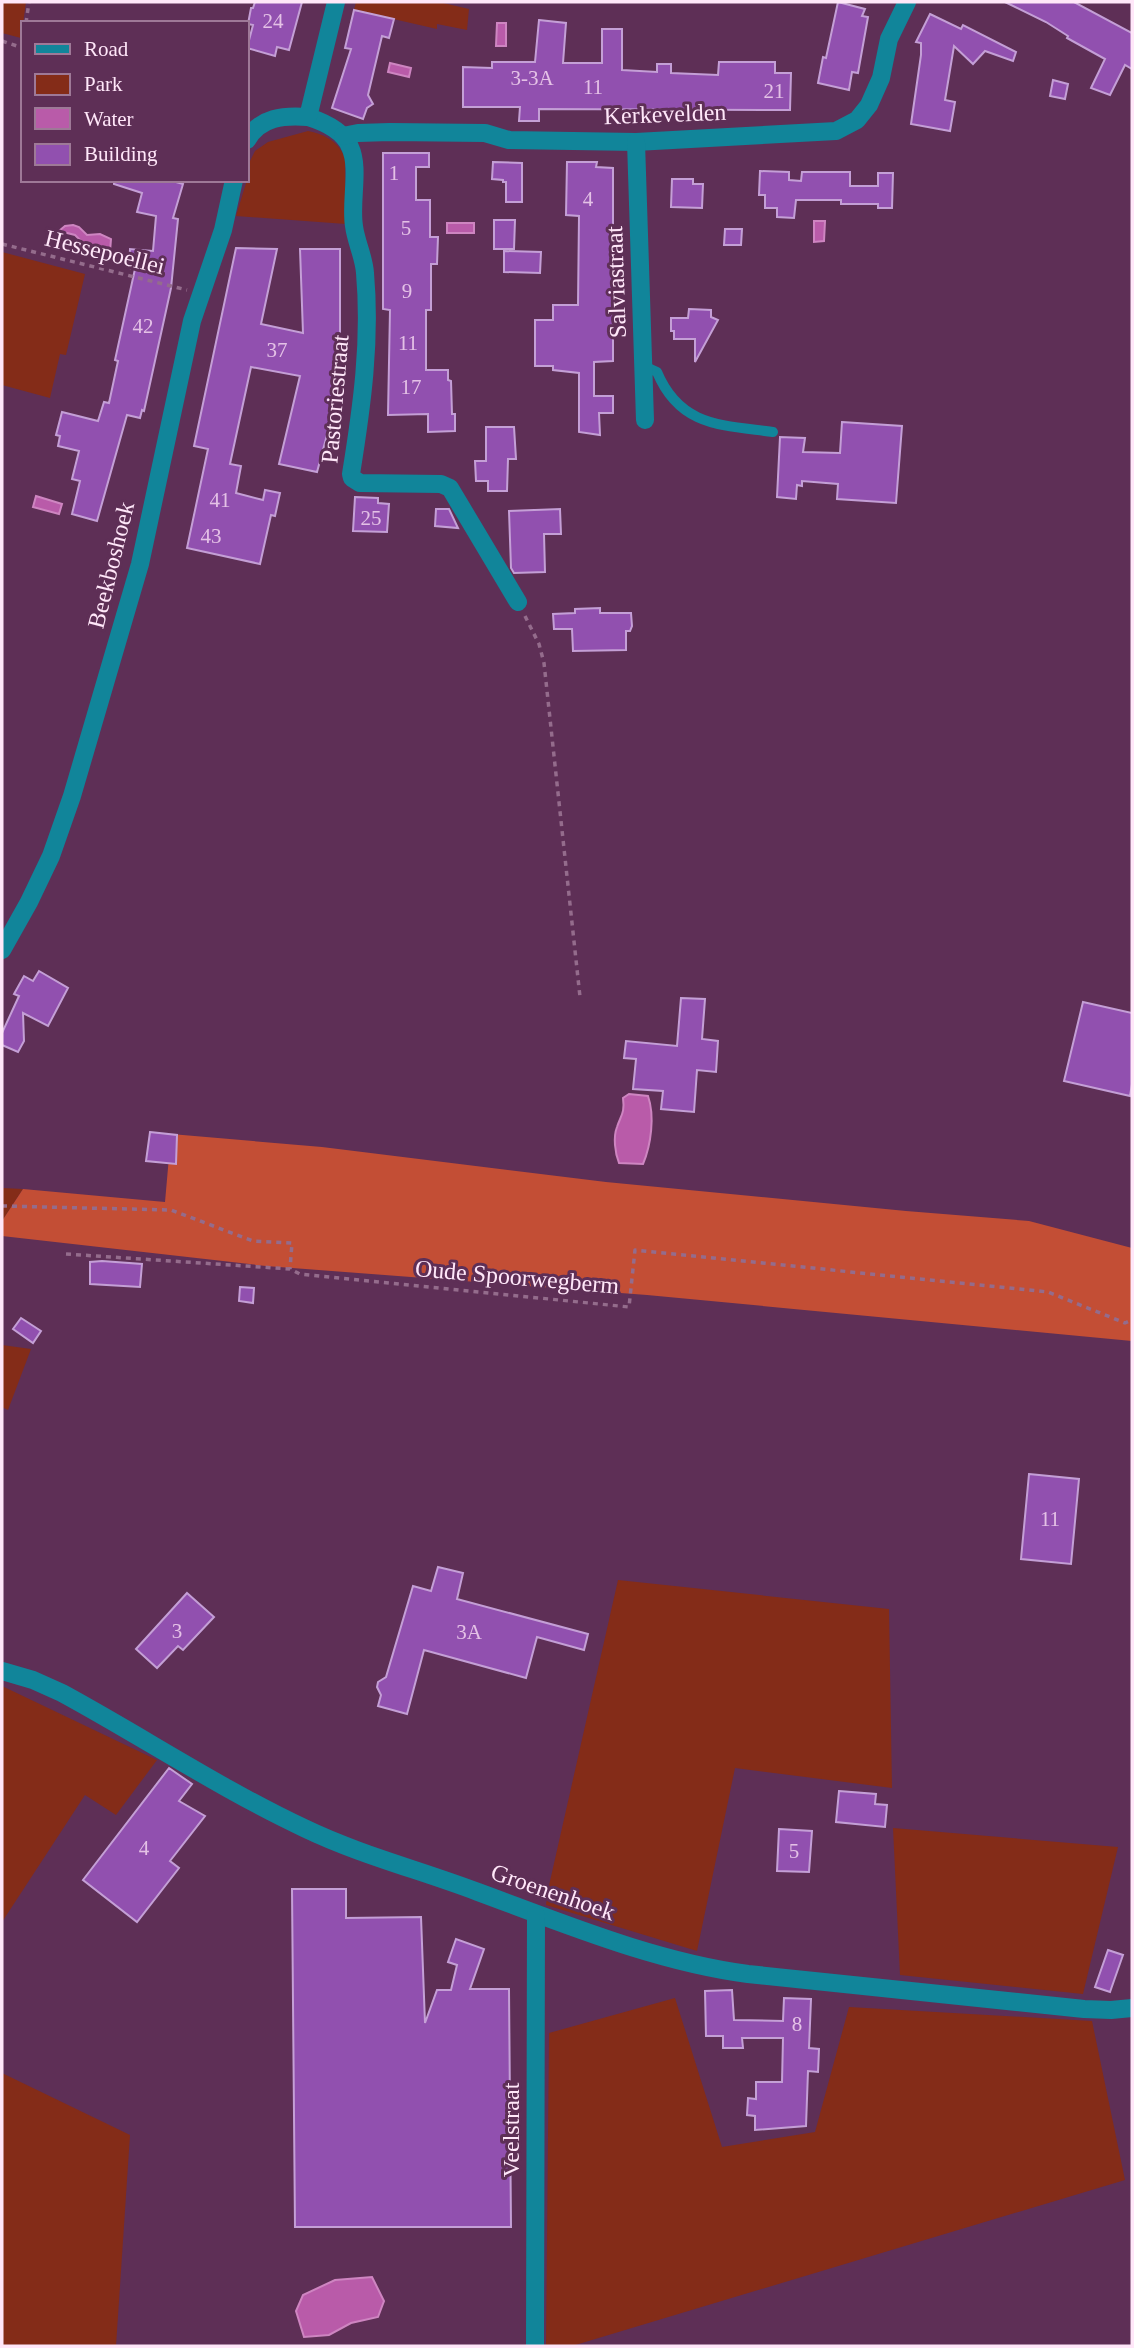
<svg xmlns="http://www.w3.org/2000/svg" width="1134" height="2348" viewBox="0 0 1134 2348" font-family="Georgia,serif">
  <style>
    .green { fill: #842c18 }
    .forest { fill: #c34e35 }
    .water { fill: #b95ba9; stroke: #ce85c1; stroke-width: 2 }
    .building { fill: #9150af; stroke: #c49fd6; stroke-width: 2 }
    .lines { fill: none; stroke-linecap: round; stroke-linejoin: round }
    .path { stroke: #946c8c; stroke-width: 3.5; stroke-dasharray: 5 5; stroke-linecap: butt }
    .service { stroke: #11859a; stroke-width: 10 }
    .minor { stroke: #11859a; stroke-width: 18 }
    .labels { text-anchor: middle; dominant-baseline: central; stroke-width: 6; stroke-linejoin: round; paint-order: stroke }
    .number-label { font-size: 21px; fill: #e4c1e6 }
    .street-label { font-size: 24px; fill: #ffe7f9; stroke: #5e2f56 }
  </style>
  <rect width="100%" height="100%" fill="#5e2f56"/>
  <g class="green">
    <path d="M2,2H26L21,38L2,33Z"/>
    <path d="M356,2H439L469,9L467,30L437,24V29L354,10Z"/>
    <path d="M308,131C326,135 338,141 345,158L346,224L236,216L247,180L249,163L255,151L268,142Z"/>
    <path d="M2,252L85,274L66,355L60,354L50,398L2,385Z"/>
    <path d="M2,1188L23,1189L2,1221Z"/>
    <path d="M2,1345L31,1349L8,1410L2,1407Z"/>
    <path d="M618,1580L889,1609L892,1788L735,1768L697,1951L546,1905L548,1890Z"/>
    <path d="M2,1686L157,1760L116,1815L85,1795L2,1922Z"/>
    <path d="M893,1828L1118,1847L1083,1994L900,1975Z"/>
    <path d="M675,1998L722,2147L815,2132L849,2007L1092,2021L1125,2180L572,2346H546L549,2033Z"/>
    <path d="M2,2073L130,2135L116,2346H2Z"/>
  </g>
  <path class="forest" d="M171,1134L322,1147L606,1182L906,1211L1029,1221L1132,1248V1341L647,1295L266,1266L2,1236V1221L23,1189L165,1202Z"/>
  <g class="water">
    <path d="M497,23H506V46H496Z"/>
    <path d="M390,63L411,68L409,77L388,72Z"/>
    <path d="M814,221H825L824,241L814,242Z"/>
    <rect x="447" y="223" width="27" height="10"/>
    <path d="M73,225L79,227L87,235L100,234L111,239L110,252L90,250L75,235L59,231L65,226Z"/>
    <path d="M36,496L62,504L59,514L33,507Z"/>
    <path d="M629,1094L648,1096C655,1116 651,1145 643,1164L619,1163C615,1153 613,1137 617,1127C621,1115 625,1113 623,1098Z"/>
    <path d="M372,2277L384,2301L378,2317L351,2323L329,2335L304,2337L296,2311L303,2295L335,2280Z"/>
  </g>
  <g class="building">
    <path d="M255,2H302L289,50L277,47L275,56L247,48L253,25L248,24L251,8H253Z"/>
    <path d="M838,2L865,9L862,16L868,17L858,73L852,72L849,90L818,83L823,57L826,58Z"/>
    <path d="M1005,2H1074L1132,33V69L1125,65L1110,95L1091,88L1105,59L1067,38L1068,36L1046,22Z"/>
    <path d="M354,10L394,19L389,38L382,36L368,95L373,104L367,108L363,119L332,108L351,49L345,48Z"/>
    <path d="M930,14L961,29L963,25L1016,52L1013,61L985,51L973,64L954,46L945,100L955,102L950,131L911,124L921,55V43L916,42Z"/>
    <path d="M539,20L566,23L563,63H602V29H622V70L657,72V64H671V73L718,75L719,62H775V73H791L790,110L539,109V121H519L520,107H463V67L492,68V62H535Z"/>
    <path d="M1053,80L1068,84L1065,99L1050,96Z"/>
    <path d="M383,153H429V167H416V200H430V237H438L437,264H431V310H426V370H448V380L451,381L452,414H455V431L428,432V414L388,415L390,310L383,309Z"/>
    <path d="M493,162L522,163V202H506V182H503V180L492,179Z"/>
    <path d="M567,162H597L596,167L613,168V361L594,362V396H613V413H599L600,435L579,432V373L553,370V366H535V320H553V305H578L579,216L566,215Z"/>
    <path d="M760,171L789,172V180L801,181L802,172H850V186H878V173H893L892,208H878V204H841V200H796L794,218L777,217V208H765V195H759Z"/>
    <path d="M672,179H693V184H703L702,208L671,207Z"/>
    <path d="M114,180H169L183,184L173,218L178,219L171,288L144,411L142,410L140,418L127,415L97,521L72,514L80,481L72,479L79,451L58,446L60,436L56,435L62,412L98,421L104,402L109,403L118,361L115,360L135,269L129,268L130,249L153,251L156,216L137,212L142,193L114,184Z"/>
    <path d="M494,220H515L514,249H494Z"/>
    <path d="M725,229H742L741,245H724Z"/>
    <path d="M236,248L277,249L261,324L303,333L300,249H340V387L317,472L279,464L300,376L251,367L230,464L241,466L236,493L263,500L265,490L280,493L275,516L271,515L260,564L187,548L208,449L194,446Z"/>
    <path d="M504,251L541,252L540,273L504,272Z"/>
    <path d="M689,309L711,310V317L718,320L695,362V339H674V331H671V318H688Z"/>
    <path d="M842,422L902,426L896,503L837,499L838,484L802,481V486L797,485L796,499L777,497L780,437L805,438L803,452L840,453Z"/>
    <path d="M486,427H514L516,459H508L507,491H488V481H476L475,461H486Z"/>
    <path d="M355,497L378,498V503L389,504L387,532L353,531Z"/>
    <path d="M436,509H449L458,528L435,526Z"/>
    <path d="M560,509L561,534H544L545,572L514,573L511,568L509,511Z"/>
    <path d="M600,608V613H631L632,626L630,631H626V650L573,651L572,629H554L553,614L575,613V609Z"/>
    <path d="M39,971L68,988L48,1026L23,1013L24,1041L18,1052L2,1045V1033L19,996L14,994L24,976L33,981Z"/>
    <path d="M681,998L705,999L702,1039L718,1041L716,1072L697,1070L694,1112L661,1109L663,1091L633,1089L636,1059L624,1058L626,1041L677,1046Z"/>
    <path d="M1083,1002L1132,1013V1084L1130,1096L1064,1081Z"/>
    <path d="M150,1132L177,1135L176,1164L146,1161Z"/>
    <path d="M102,1261L142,1264L140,1287L90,1284V1262Z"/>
    <path d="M240,1287L254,1288L253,1303L239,1301Z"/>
    <path d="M21,1318L41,1331L33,1343L13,1329Z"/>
    <path d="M1029,1474L1079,1479L1071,1564L1021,1559Z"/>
    <path d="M438,1567L463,1573L457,1599L588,1634L584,1650L537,1637L526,1678L424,1650L407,1714L378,1706L381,1695L377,1687L378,1682L386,1677L413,1586L431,1591Z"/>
    <path d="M187,1593L214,1617L183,1650L178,1646L157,1668L136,1649Z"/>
    <path d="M169,1768L192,1784L179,1801L205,1816L170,1861L179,1868L137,1922L83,1880Z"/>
    <path d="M839,1791L876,1794L875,1804L887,1805L885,1827L836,1822Z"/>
    <path d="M779,1829L812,1831L809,1872L777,1871Z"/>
    <path d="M292,1889H346V1918L421,1917L425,2023L437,1990H451L457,1965L448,1962L456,1939L484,1949L470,1989H509L511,2227H295Z"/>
    <path d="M1108,1950L1123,1955L1110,1992L1095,1987Z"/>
    <path d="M732,1990L734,2020L783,2021L784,1998L811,1999L809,2048L819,2049L818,2072L808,2071L806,2126L755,2130V2116L747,2115L748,2098L756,2099V2082H782L783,2038H742L743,2048H723V2036H706L705,1991Z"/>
  </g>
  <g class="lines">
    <g class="path">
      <path d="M26,23L29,2"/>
      <path d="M2,41L23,48"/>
      <path d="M2,244L187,290"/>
      <path d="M525,616L539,644L544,663L580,997"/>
      <path d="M2,1206L171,1210L253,1241L292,1243L290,1269"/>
      <path d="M66,1254L290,1269L300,1274L629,1307L635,1250L1048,1292L1125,1323L1132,1320"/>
    </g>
    <path class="service" d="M644,366L657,372C680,427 722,425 773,432"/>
    <g class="minor">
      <path d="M308,117C324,122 343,130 350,147C360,168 350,202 354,226C356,242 364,257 365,273C371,341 362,406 351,474L352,478L360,483L441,484L450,488L518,602"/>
      <path d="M343,136L358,133L390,132L485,133L509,140L636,142L836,131L857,120L869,105L881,78L889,39L907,2"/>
      <path d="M247,140C260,117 284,115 308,117L336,2"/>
      <path d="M636,142L645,420"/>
      <path d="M2,950L29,902L51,856L72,796L140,564L192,321L223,230L234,180"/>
      <path d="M2,1671L33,1680L62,1693C143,1737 221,1789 304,1828C360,1855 420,1870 478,1892C565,1924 656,1962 748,1974L1084,2009L1111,2010L1132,2008"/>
      <path d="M535,2346L536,1915"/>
    </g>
  </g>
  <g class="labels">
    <g class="number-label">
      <text x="273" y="21">24</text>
      <text x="532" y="78">3-3A</text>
      <text x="593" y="87">11</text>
      <text x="774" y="91">21</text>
      <text x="394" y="173">1</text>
      <text x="588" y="199">4</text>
      <text x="406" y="228">5</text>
      <text x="407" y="291">9</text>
      <text x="143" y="326">42</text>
      <text x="408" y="343">11</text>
      <text x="277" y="350">37</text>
      <text x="411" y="387">17</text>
      <text x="220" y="500">41</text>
      <text x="371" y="518">25</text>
      <text x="211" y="536">43</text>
      <text x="1050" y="1519">11</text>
      <text x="177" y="1631">3</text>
      <text x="469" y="1632">3A</text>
      <text x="144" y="1848">4</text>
      <text x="794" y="1851">5</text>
      <text x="797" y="2024">8</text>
    </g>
    <g class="street-label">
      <text transform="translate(665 114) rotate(-2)">Kerkevelden</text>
      <text transform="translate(105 252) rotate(14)">Hessepoellei</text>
      <text transform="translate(616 282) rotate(-92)">Salviastraat</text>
      <text transform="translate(335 399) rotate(-85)">Pastoriestraat</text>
      <text transform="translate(111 565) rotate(-76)">Beekboshoek</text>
      <text transform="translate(517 1277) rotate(5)">Oude Spoorwegberm</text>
      <text transform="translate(553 1892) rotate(19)">Groenenhoek</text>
      <text transform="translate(511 2130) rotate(-90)">Veelstraat</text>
    </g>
  </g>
  <rect width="1134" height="2348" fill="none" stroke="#ffe7f9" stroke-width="7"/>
  <rect x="21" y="21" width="228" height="161" fill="#5e2f56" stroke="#9e7997" stroke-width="2"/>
  <rect x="35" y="44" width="35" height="10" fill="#11859a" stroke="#9e7997" stroke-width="2"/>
  <text x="84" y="56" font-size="21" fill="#ffe7f9">Road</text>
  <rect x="35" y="74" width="35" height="21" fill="#842c18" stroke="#9e7997" stroke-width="2"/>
  <text x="84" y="91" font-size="21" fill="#ffe7f9">Park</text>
  <rect x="35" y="108" width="35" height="21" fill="#b95ba9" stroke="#9e7997" stroke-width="2"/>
  <text x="84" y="126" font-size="21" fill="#ffe7f9">Water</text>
  <rect x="35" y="144" width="35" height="21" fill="#9150af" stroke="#9e7997" stroke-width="2"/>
  <text x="84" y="161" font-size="21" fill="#ffe7f9">Building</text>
</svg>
